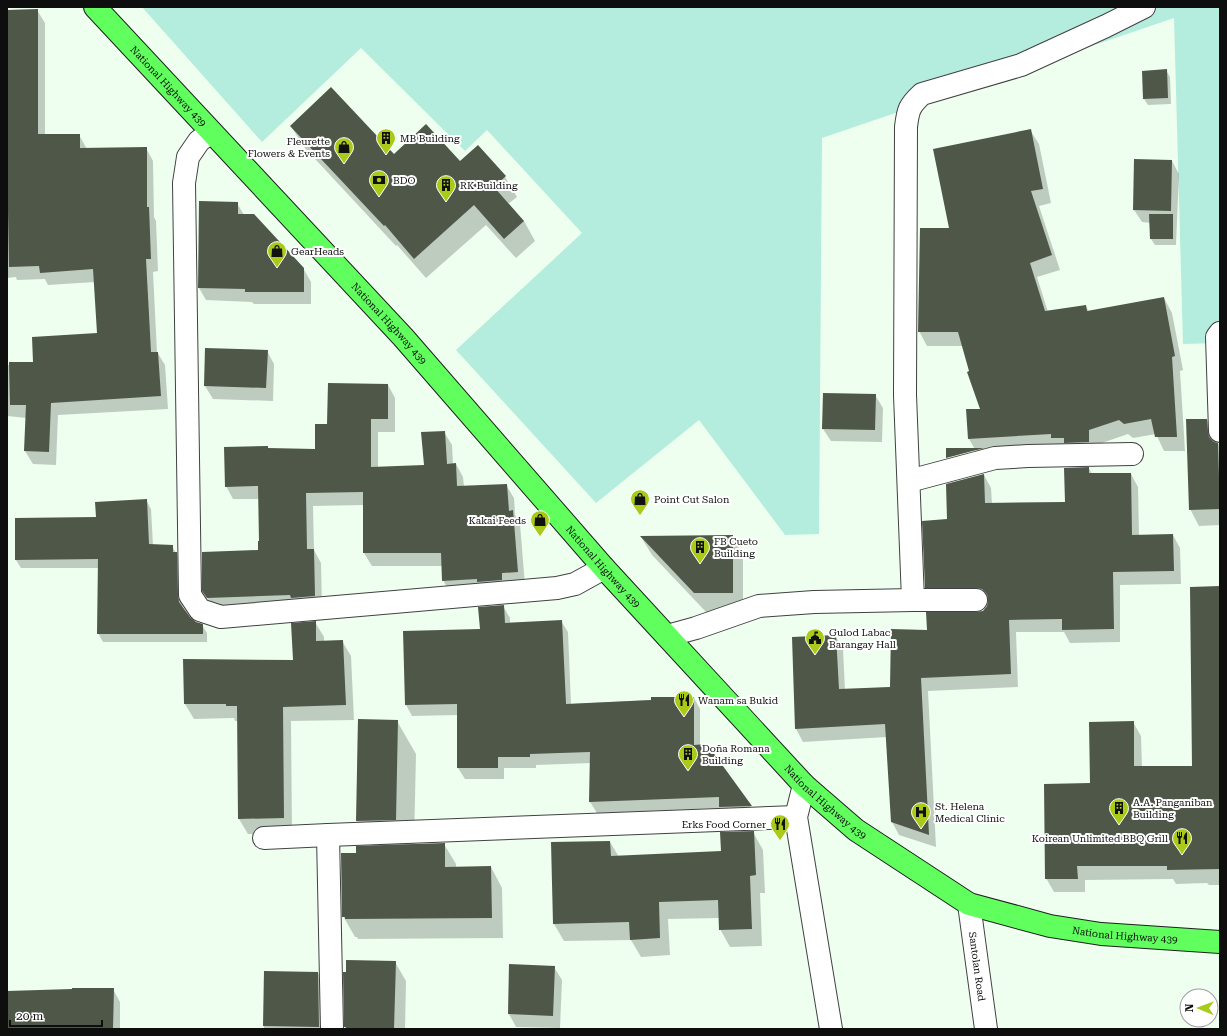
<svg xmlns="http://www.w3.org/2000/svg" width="1227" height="1036" viewBox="0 0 1227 1036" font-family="'Roboto Serif',serif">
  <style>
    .green { fill: #b4eddd }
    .shadow { fill: #0003 }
    .building { fill: #4f5749 }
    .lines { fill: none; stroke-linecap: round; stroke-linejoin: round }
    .minor-casing { stroke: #414141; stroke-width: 24 }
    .major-casing { stroke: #1f1f1f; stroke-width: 24 }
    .minor { stroke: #fff; stroke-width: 22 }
    .major { stroke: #60ff5e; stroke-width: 22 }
    .labels { text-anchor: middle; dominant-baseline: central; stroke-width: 4; stroke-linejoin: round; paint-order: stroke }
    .street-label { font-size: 10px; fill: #0e0e0e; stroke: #fff }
    .poi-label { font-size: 10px; fill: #0e0e0e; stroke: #fff; text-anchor: start }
  </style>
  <rect width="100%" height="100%" fill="#eeffef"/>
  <path class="green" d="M142,7H1220V343L1183,344L1174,18L822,138L819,534L785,535L699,420L596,503L456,350L582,233L487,130L465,151L361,48L262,142Z"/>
  <g class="shadow">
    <path d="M37,10L45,23V135H79L87,149L146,148L153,161L154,217L156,221L158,271L153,272L157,352L165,365L168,409L58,415L56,465L33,464L25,451L27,418L7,416V365L34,363L98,334L95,282L48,285L45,279L17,280L16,277L7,278V11Z"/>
    <path d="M1166,70L1170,77L1171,104L1148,105L1144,99L1143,72Z"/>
    <path d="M291,126L394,155L460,162L478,146L505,177L517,197L508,204L524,221L535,241L516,258L486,225L426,278L397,245L396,246L303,146Z"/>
    <path d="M1030,130L1039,144L1051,203L1039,206L1060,270L1037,277L1048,312L1086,306L1089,312L1164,298L1172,313L1183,370L1180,371L1185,451H1164L1156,434L1133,438L1128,434L1096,445L977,453L969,439L982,410L963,346H927L919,331L950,229Z"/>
    <path d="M1172,161L1179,174L1176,245H1155L1151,239V223L1142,222L1134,210Z"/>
    <path d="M237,203L244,215L303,268L311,282V304H254L252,302L206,300L199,288Z"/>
    <path d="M267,351L274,364L273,401L213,399L205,386Z"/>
    <path d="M388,385L395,398V432H378V468L425,466L444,432L452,445L453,464H456L463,477L464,487L506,485L514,498L515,515L520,524L525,585L450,593L443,580L442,566H372L364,553V505L313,506L314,550L321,563L322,609L215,610L203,591L259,551L260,542L259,499H233L226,486L268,449L316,450L328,425Z"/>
    <path d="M875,395L883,408L882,442L831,441L823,429Z"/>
    <path d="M1207,420L1216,436V444H1220V525L1199,526L1190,509Z"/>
    <path d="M1089,468L1092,474H1131L1138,487L1139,536L1173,535L1180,548L1181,584L1120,585V642L1070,643L1064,632H1016L1018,687L928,691L936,847L899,835L892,822L887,737L803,742L796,729L835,636L843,649L845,690L891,687L928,631L983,611L988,606L989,601L984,600H933L926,587L948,520L984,475L991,488L992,504L1066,503Z"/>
    <path d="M146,500L151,509L153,545L172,546L181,562L182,604L183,609L189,618L195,623L202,625L207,633V642H103L98,633L99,568H21L16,560V519L97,518Z"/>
    <path d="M732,536L743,555V612H706L652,555L641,537Z"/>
    <path d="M1220,588V885H1209L1207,883L1176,884L1173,879L1085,880V892H1054L1046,878L1091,784L1133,722L1141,736L1142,767H1193Z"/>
    <path d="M503,606L510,618V623L561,621L568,632L571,704L694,698L700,709V746L706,745L751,807L757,817L727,819L720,808L597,813L590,802L591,763L536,765V768H504V779H465L458,768V715L412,716L406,705L404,632L481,630Z"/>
    <path d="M315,622L324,637V641H342L351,656L354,720L291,721L292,833L248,834L239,819L238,721H235L234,718L194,719L185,704L294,661Z"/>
    <path d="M358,720L397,721L416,754L414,845L444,844L456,864V868L491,867L502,888L503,938L358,939L357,937H355L343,916L357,854L372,847L357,821Z"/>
    <path d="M753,832L763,850L765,893H760L762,946L730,947L720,929L719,918L668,919L670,955L641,957L631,940L564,941L554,924L552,843L610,842L619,857L722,852Z"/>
    <path d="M395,962L406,981L405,1029H345L344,973Z"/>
    <path d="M554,967L562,980L560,1028L516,1027L509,1014Z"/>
    <path d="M265,972L318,973L328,991L329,1029H264Z"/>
    <path d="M113,989L120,1002V1029H7V992Z"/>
  </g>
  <g class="building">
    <path d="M38,9V134H80V148L147,147V207H149L151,259H146L151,352H158L161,396L51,403L49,452L24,451L26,405H10L9,362H33L32,337L97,333L93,269L40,273L39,266L9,267L8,212H7V10Z"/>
    <path d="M1167,69L1168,98L1143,99L1142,71Z"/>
    <path d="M331,87L394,154L426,124L460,161L478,145L506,176L494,187L524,221L504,239L474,205L414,259L385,225L384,226L290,126Z"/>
    <path d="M1031,129L1043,189L1031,191L1052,255L1030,263L1045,311L1086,305L1087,311L1164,297L1175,356L1172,357L1177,437H1155L1151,419L1124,424L1119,420L1089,430V442L1064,443V438H1051V434L968,439L966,409H980L967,372L969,371L958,332H918L920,228H949L933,149Z"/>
    <path d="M1134,159L1172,160L1171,211L1133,210Z"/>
    <path d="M199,201L238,202V214H254L304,268V292H245V289L198,288Z"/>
    <path d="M1149,214H1173V239H1150Z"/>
    <path d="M205,348L268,350L266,388L204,386Z"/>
    <path d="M328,383L388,384V419H371V467L424,465L421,432L445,431L447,464L456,463L457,486L507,484L509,511L513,510L518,572L502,573V580L477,582V579L442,581L441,553H363V492L306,493L307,549H314L315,596L291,598L290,595L207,598L202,591V552L258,550V541H259L258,486L225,487L224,447L268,446V448L315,449V424H327Z"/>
    <path d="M823,393L876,394L875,430L822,429Z"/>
    <path d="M1186,419H1207L1208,431L1209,437L1214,442L1218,443L1220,509L1189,510Z"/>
    <path d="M946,448H984L946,458Z"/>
    <path d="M1089,467V473H1131L1132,535L1173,534L1174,571L1113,572L1114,629L1062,630V619L1009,620L1011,674L921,678L929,835L891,822L885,724L795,729L792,637L836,635L839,689L890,687L891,629L927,630L926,612H976L983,611L987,606L988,600L987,594L982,589L976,588H925L922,521L947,519L946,484L984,474L985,503L1065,502L1064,468Z"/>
    <path d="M147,499L149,544L173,545V552H177L178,595L179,602L190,617L196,622L203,624V634H97L98,559L15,560V518L96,517L95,502Z"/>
    <path d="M733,535V593H694L640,536Z"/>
    <path d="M1220,586V869L1167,870V866H1077L1078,879H1045L1044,784L1090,783L1089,722L1134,721V766H1192L1190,587Z"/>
    <path d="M504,605L505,623L562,620L566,704L651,700V697H694V745L707,744L752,806L719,807V797L589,802L590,752L530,754V757H498V768H457V704L405,705L403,631L480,629L478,607Z"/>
    <path d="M316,621V641L343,640L346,705L283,707L284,818L238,819L237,706H226V704H184L183,659L293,660L291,623Z"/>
    <path d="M358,719L398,720L396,820L356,821Z"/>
    <path d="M754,831L756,875L750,876L752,929L719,930L718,900L659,902L660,938L630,940L629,922L553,924L551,842L610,841L611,856L721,851L720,832Z"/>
    <path d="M445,843V867L491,866L492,918L345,919V917H342L341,853H356V846Z"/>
    <path d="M346,960L396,961L394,1029H346V1027H344L343,972H346Z"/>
    <path d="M509,964L555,966L553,1016L508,1014Z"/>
    <path d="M264,971L318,972L319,1027L263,1026Z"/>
    <path d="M72,988H114L113,1029H7V991L72,989Z"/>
  </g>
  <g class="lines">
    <g class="minor-casing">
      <g id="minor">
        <path d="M211,132L199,141L188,157L184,183L190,595L200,610L221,617L557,588L575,584L604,568"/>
        <path d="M1220,333L1217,337L1220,431"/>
        <path d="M909,481L995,458L1028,456L1132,454"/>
        <path d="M913,600H976"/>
        <path d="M667,636L696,628L759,606L814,602L913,600L905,395L906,127C908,110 909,106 922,94L1021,65L1106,26L1144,7"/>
        <path d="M804,785L796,817L831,1029"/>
        <path d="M328,835L332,1029"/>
        <path d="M264,838L328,835L796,817"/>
        <path id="s1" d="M969,904L986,1029"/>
      </g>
    </g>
    <g class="major-casing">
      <g id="major">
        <path id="s2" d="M95,7L403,337L604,568L804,785L856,830L969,904L1050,926L1101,934L1220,942"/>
      </g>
    </g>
    <use href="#minor" class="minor"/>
    <use href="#major" class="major"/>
  </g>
  <defs>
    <g id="building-pin" transform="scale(1)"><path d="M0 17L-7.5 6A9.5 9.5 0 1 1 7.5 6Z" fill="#a9ca19" stroke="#fff"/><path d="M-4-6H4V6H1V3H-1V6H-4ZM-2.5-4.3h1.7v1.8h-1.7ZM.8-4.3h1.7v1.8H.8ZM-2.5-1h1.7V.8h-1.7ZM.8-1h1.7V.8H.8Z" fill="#111"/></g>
    <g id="shop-pin" transform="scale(1)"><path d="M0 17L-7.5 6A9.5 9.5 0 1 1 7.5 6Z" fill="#a9ca19" stroke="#fff"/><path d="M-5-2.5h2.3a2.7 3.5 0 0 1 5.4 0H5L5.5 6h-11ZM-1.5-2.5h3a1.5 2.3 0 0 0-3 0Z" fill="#111"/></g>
    <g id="bank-pin" transform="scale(1)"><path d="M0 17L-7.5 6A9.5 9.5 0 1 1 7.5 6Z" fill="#a9ca19" stroke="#fff"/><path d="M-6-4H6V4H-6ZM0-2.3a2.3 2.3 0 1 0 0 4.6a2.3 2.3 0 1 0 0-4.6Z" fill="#111"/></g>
    <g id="civic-pin" transform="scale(1)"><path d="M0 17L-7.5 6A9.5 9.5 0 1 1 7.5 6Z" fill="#a9ca19" stroke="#fff"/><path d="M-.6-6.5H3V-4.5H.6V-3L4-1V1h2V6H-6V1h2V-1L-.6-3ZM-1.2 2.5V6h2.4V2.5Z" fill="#111"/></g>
    <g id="restaurant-pin" transform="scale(1)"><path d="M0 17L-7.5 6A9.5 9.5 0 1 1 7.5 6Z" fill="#a9ca19" stroke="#fff"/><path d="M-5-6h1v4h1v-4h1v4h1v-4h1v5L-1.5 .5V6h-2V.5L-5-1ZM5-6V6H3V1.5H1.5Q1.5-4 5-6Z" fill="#111"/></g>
    <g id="hospital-pin" transform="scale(1)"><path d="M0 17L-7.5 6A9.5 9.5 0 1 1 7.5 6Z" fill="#a9ca19" stroke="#fff"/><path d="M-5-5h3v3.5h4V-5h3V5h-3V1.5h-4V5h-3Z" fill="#111"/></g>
  </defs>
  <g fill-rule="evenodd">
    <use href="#building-pin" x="386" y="138"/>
    <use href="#shop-pin" x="344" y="147"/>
    <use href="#bank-pin" x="379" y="180"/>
    <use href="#building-pin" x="446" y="185"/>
    <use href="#shop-pin" x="277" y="251"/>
    <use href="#shop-pin" x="640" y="499"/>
    <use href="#shop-pin" x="540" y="520"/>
    <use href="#building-pin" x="700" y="547"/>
    <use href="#civic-pin" x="815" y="638"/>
    <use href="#restaurant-pin" x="684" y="700"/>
    <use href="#building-pin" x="688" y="754"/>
    <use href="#building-pin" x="1119" y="808"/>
    <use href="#hospital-pin" x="921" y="812"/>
    <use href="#restaurant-pin" x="780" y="824"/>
    <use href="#restaurant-pin" x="1182" y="838"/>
  </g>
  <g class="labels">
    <g class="street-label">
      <text stroke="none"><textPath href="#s2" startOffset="108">National Highway 439</textPath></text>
      <text stroke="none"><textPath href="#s2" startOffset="432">National Highway 439</textPath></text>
      <text stroke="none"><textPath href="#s2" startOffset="756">National Highway 439</textPath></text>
      <text stroke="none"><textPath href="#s2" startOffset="1080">National Highway 439</textPath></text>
      <text stroke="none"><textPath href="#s2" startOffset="1416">National Highway 439</textPath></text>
      <text stroke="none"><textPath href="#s1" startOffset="63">Santolan Road</textPath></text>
    </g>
    <g class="poi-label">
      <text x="400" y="138">MB Building</text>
      <text x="330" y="141" text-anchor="end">Fleurette<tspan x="330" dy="12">Flowers &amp; Events</tspan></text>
      <text x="393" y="180">BDO</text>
      <text x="460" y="185">RK Building</text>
      <text x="291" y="251">GearHeads</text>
      <text x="654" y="499">Point Cut Salon</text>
      <text x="526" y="520" text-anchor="end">Kakai Feeds</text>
      <text x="714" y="541">FB Cueto<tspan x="714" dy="12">Building</tspan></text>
      <text x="829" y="632">Gulod Labac<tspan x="829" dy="12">Barangay Hall</tspan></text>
      <text x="698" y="700">Wanam sa Bukid</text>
      <text x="702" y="748">Doña Romana<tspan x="702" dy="12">Building</tspan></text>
      <text x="1133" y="802">A.A. Panganiban<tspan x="1133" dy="12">Building</tspan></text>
      <text x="935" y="806">St. Helena<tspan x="935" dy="12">Medical Clinic</tspan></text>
      <text x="766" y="824" text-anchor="end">Erks Food Corner</text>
      <text x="1168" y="838" text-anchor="end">Koirean Unlimited BBQ Grill</text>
    </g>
  </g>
  <rect width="1227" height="1036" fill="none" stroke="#0e0e0e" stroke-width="16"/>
  <g transform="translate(1199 1008) rotate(271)"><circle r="19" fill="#ffffff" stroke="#9f9f9f"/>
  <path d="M0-3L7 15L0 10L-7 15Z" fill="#a9ca19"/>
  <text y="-6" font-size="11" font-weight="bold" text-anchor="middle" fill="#0e0e0e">N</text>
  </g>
  <path d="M10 1020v6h92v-6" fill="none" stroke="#0e0e0e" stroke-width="2"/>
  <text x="16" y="1020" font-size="12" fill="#0e0e0e" stroke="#ffffff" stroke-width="3" paint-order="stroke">20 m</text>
</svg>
